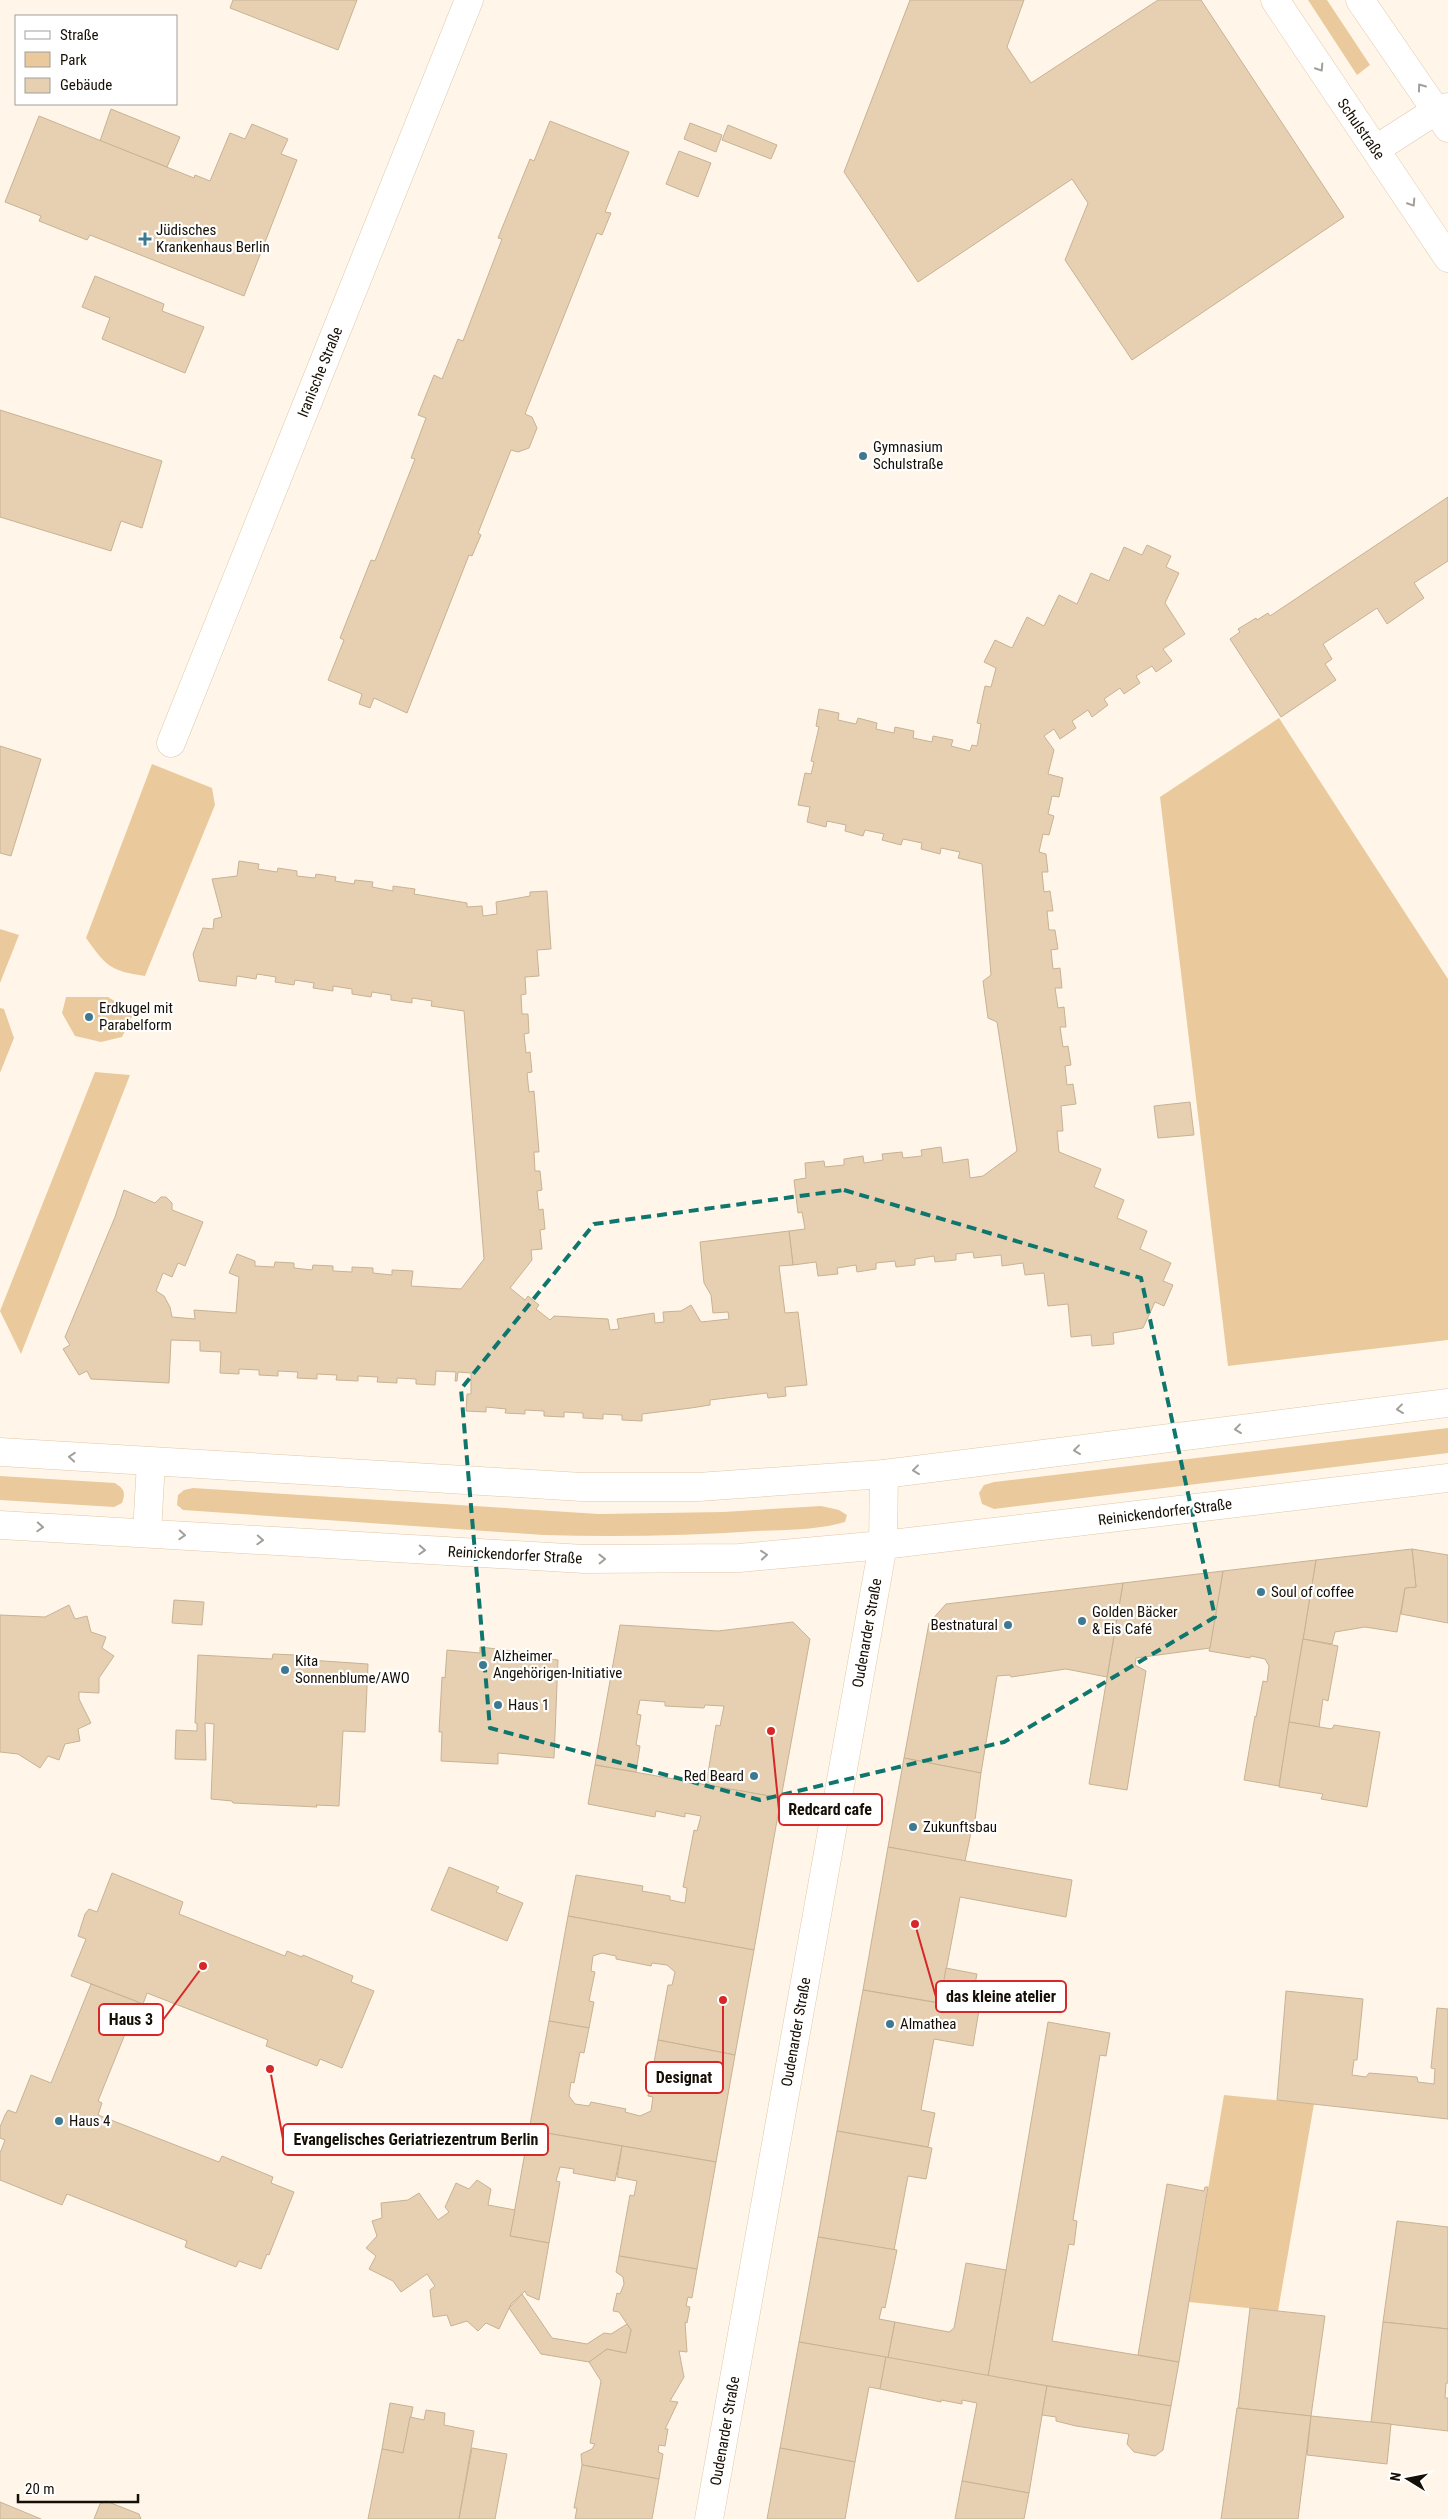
<svg xmlns="http://www.w3.org/2000/svg" width="1448" height="2519" viewBox="0 0 1448 2519" font-family="'Roboto Condensed',sans-serif">
  <style>
    .green { fill: #eaca9c }
    .building { fill: #e6d0b1; stroke: #c8b294 }
    .lines { fill: none; stroke-linecap: round; stroke-linejoin: round }
    .minor-casing { stroke: #dfc8aa; stroke-width: 29 }
    .secondary-casing { stroke: #dfc8aa; stroke-width: 29 }
    .primary-casing { stroke: #dfc8aa; stroke-width: 29 }
    .minor { stroke: #fff; stroke-width: 28 }
    .secondary { stroke: #fff; stroke-width: 28 }
    .primary { stroke: #fff; stroke-width: 28 }
    .oneway { stroke: #a29f9b }
    .marked { fill: none; stroke: #0f766e; stroke-width: 4; stroke-dasharray: 10 6; stroke-linejoin: round }
    .poi-dot { fill: #3d7990; stroke: #fff; stroke-width: 2 }
    .labels { text-anchor: middle; dominant-baseline: central; stroke-width: 4.5; stroke-linejoin: round; paint-order: stroke }
    .street-label { font-size: 15px; fill: #160f05; stroke: #fff }
    .poi-label { font-size: 15px; fill: #160f05; stroke: #fff; text-anchor: start }
    .leader { fill: none; stroke: #d62828; stroke-width: 2 }
    .callout-dot { fill: #d62828; stroke: #fff; stroke-width: 2 }
    .callout { fill: #fff; stroke: #d62828; stroke-width: 2 }
    .callout-label { font-size: 16px; text-anchor: middle; font-weight: bold; fill: #160f05 }
  </style>
  <rect width="100%" height="100%" fill="#fff6e9"/>
  <g class="green">
    <path d="M1308,0H1327L1370,65L1357,75Z"/>
    <path d="M1279,718L1448,979V1340L1228,1366L1160,797Z"/>
    <path d="M152,764L212,788L215,805L145,976C110,971 106,966 86,938Z"/>
    <path d="M0,929L19,935L0,983Z"/>
    <path d="M66,997H108L134,1013L122,1037L101,1042L75,1036L62,1013Z"/>
    <path d="M0,1008L4,1009L14,1038L0,1073Z"/>
    <path d="M95,1072L130,1075L21,1354L0,1311Z"/>
    <path d="M1448,1428V1453L994,1509L982,1504L979,1493L984,1485L994,1482Z"/>
    <path d="M0,1476L115,1483C124,1489 126,1492 122,1503L114,1507L0,1500Z"/>
    <path d="M193,1488L599,1514L723,1512L821,1506L839,1510L847,1515L845,1522C817,1530 787,1530 757,1531C686,1536 614,1537 543,1535L183,1510L177,1505L178,1495L184,1490Z"/>
    <path d="M1224,2095L1314,2104L1278,2311L1189,2302Z"/>
  </g>
  <g class="building">
    <path d="M233,0H357L338,50L230,8Z"/>
    <path d="M910,0H1024L1007,47L1031,83L1158,0H1201L1344,217L1132,360L1065,260L1088,203L1072,179L918,282L844,172Z"/>
    <path d="M111,109L180,137L167,167L100,141Z"/>
    <path d="M39,116L194,178L195,175L210,181L230,133L245,139L252,124L288,139L281,154L297,160L244,296L90,235L87,240L39,221L41,216L5,202Z"/>
    <path d="M550,121L629,152L605,212L611,213L602,235L597,233L525,414L532,417L537,428L529,448L518,452L511,450L478,533L481,535L472,556L469,555L407,713L374,698L370,708L359,704L362,694L328,680L344,640L340,638L371,560L375,561L415,459L411,458L426,418L418,415L434,375L442,379L458,339L463,341L502,239L498,238L530,159L534,161Z"/>
    <path d="M690,123L722,135L716,152L684,139Z"/>
    <path d="M728,125L777,145L771,159L722,140Z"/>
    <path d="M679,151L711,163L698,197L666,184Z"/>
    <path d="M95,276L164,304L162,311L204,327L185,373L102,339L110,318L82,307Z"/>
    <path d="M0,410L162,461L142,528L121,521L111,551L0,517Z"/>
    <path d="M1448,497V561L1414,583L1424,598L1387,624L1377,608L1323,644L1332,659L1325,664L1336,680L1281,717L1230,639L1240,632L1238,629L1256,618L1257,620L1268,613L1270,616Z"/>
    <path d="M1147,545L1171,556L1166,567L1179,573L1165,603L1185,634L1163,649L1172,661L1156,672L1152,666L1136,676L1140,683L1124,694L1120,688L1104,699L1108,705L1092,717L1088,710L1072,721L1076,728L1060,739L1054,729L1044,736L1054,750L1048,774L1063,778L1059,797L1052,796L1048,814L1054,816L1049,835L1043,834L1039,852L1046,854L1048,872H1042L1044,892L1050,891L1053,911H1047L1049,930H1055L1058,949L1051,950L1053,969L1060,968L1062,988H1055L1058,1008L1064,1007L1066,1027H1060L1063,1047L1068,1046L1071,1065L1065,1066L1067,1085L1073,1084L1076,1104L1061,1106L1063,1131H1057L1059,1152L1101,1169L1094,1187L1124,1200L1117,1218L1147,1231L1140,1249L1171,1263L1163,1281L1173,1285L1164,1306L1155,1302L1143,1328L1113,1333L1114,1344L1092,1346L1091,1335L1071,1337L1068,1304L1048,1306L1044,1273L1025,1275L1023,1263L1002,1266L1001,1255L974,1258L973,1252L956,1254V1260L935,1262L934,1256L915,1259V1265L896,1267L895,1261L876,1263V1269L857,1272L856,1265L837,1268L838,1274L818,1276L816,1262L793,1265L789,1231L805,1229L802,1212L798,1213L794,1180L806,1178L805,1163L824,1161L825,1167L844,1165V1159L863,1156L864,1163L883,1160L882,1154L902,1152L903,1158L922,1156L921,1150L941,1147L943,1163L968,1159L970,1178L983,1176L1017,1151L997,1022L988,1018L983,981L991,975L982,864L958,858L960,852L941,848L940,854L921,849L922,843L903,839L901,845L882,840L884,834L865,830L863,836L845,831L846,825L827,821L826,827L807,822L810,807L798,805L805,773L811,774L814,762L811,761L819,727L816,726L819,709L839,713L838,720L856,724L858,718L877,723L876,729L894,733L895,727L914,731L913,738L932,742L933,736L953,740L951,746L970,751L972,745L977,746L981,724L977,723L985,686L991,687L996,668L984,662L995,640L1012,648L1027,617L1044,626L1059,595L1077,604L1091,573L1109,581L1124,547L1142,555Z"/>
    <path d="M0,746L41,759L11,856L0,853Z"/>
    <path d="M239,861L259,864L258,869L277,872L278,868L297,871V876L315,878L316,874L336,877L335,881L354,884L355,880L373,882L372,887L393,891V886L415,889L414,894L467,903V907L482,906L483,916L497,914L496,902L530,896V892L547,891L551,949L537,950L539,976L525,977L526,994L521,995L522,1014H528L529,1033L524,1034L526,1053L530,1052L532,1072L527,1073L529,1092L534,1091L539,1152H534L535,1171H540L542,1190L537,1191L539,1210L543,1209L545,1229L540,1230L542,1249L531,1250L532,1260L510,1288L525,1300L528,1296L539,1305L536,1309L550,1320L554,1316L608,1319L610,1330L619,1329L617,1319L654,1313L655,1323L664,1322L663,1312L681,1311L691,1305L701,1322L729,1319L728,1312L713,1313L711,1295L704,1283L700,1242L789,1231L793,1265L779,1266L785,1313L798,1312L807,1385L785,1387L786,1396L768,1398L767,1393L710,1400V1405L691,1408L642,1414V1421L622,1420V1415L603,1414V1419L583,1418V1413L564,1412V1417L544,1416V1411L525,1410V1414L505,1413L506,1409L486,1407V1412L466,1411L467,1394H471V1373L458,1372L457,1381H455L456,1372L436,1371L435,1385L416,1384V1379L397,1378V1383L377,1382L378,1377L358,1376V1381L336,1380L337,1375L317,1374V1379L297,1378L298,1372L278,1371V1376L259,1375V1370L239,1369V1374L220,1373L221,1352L200,1351V1341L171,1340L169,1383L91,1379L87,1371L79,1375L63,1349L70,1345L65,1337L115,1217L124,1190L155,1203L161,1197H166L172,1203V1210L203,1222L185,1266L178,1263L172,1277L163,1273L156,1291L164,1296L170,1307L172,1317L195,1319L194,1310L236,1313L239,1277L229,1273L237,1254L255,1261V1266L274,1267L275,1262L294,1263V1268L312,1270L313,1265L333,1266V1271L352,1272V1267L373,1268V1273L392,1275V1270L413,1271L411,1286L461,1289L484,1259L464,1011L431,1006L432,1001L412,998V1003L391,1000V995L372,992L371,997L352,994V989L333,986V991L313,988L314,983L295,980L294,985L275,982L276,977L257,974L256,979L237,976L236,986L199,981L193,954L203,928L213,929L214,919L222,917L212,879L237,876Z"/>
    <path d="M1190,1102L1194,1135L1158,1138L1154,1106Z"/>
    <path d="M1412,1549L1448,1555V1623L1401,1614L1405,1588L1416,1587Z"/>
    <path d="M1412,1549L1416,1587L1405,1588L1397,1632L1365,1627L1335,1632L1332,1644L1303,1639L1316,1560Z"/>
    <path d="M1316,1560L1279,1786L1244,1780L1255,1716L1256,1717L1263,1681L1267,1682L1269,1666L1265,1659L1251,1656L1250,1658L1209,1651L1223,1571Z"/>
    <path d="M1223,1571L1210,1648L1136,1658L1135,1665L1146,1671L1127,1790L1089,1784L1123,1583Z"/>
    <path d="M1123,1583L1107,1677L1066,1669L1011,1677L1010,1675L997,1676L981,1773L904,1758L929,1623L946,1604Z"/>
    <path d="M174,1600L204,1602L202,1625L172,1623Z"/>
    <path d="M69,1605L75,1619L87,1616L91,1632L106,1637L102,1648L114,1656L99,1678V1693L79,1692V1699L91,1723L78,1729L80,1741L65,1744L59,1760L48,1756L40,1768L18,1754L0,1752V1615L45,1617Z"/>
    <path d="M793,1622L810,1639L781,1798L706,1785L716,1725L720,1726L724,1706L705,1705L704,1708L665,1706V1702L640,1700L637,1714L641,1715L636,1745L640,1746L636,1772L595,1765L620,1625L718,1631Z"/>
    <path d="M1303,1639L1338,1646L1328,1701L1323,1699L1319,1727L1289,1722Z"/>
    <path d="M480,1647L522,1652V1656L558,1660L554,1758L498,1753V1764L441,1761L442,1732H439L442,1677L445,1678L447,1650L480,1653Z"/>
    <path d="M273,1654L295,1655L294,1659L368,1664L365,1732L343,1731L339,1806L316,1805L317,1807L233,1803L232,1801L211,1799L214,1724L205,1723L206,1760L175,1759L176,1730L197,1731V1723H195L198,1655L272,1659Z"/>
    <path d="M1289,1722L1332,1729L1334,1725L1380,1732L1367,1807L1321,1799L1323,1794L1279,1787Z"/>
    <path d="M904,1758L981,1773L974,1828H972L965,1861L888,1847Z"/>
    <path d="M595,1765L781,1798L754,1950L568,1916L576,1875L643,1886L642,1891L670,1896V1900L685,1903L687,1888L683,1887L694,1830L697,1831L701,1816L685,1813V1817L656,1811L655,1817L588,1804Z"/>
    <path d="M888,1847L1072,1880L1066,1917L960,1897L940,2003L863,1990Z"/>
    <path d="M449,1867L499,1887L496,1892L523,1903L507,1941L431,1910Z"/>
    <path d="M112,1873L183,1902L179,1914L285,1956L287,1951L302,1957L303,1955L353,1976L351,1982L374,1991L342,2068L320,2059L317,2066L266,2046L268,2040L147,1993L143,2004L71,1976L86,1939L78,1936L85,1914L89,1909L97,1912Z"/>
    <path d="M568,1916L754,1950L735,2055L658,2040L668,1985H672L675,1972L667,1965L652,1963L651,1966L616,1959V1956L602,1953L593,1956L591,1971L595,1972L589,2001L594,2002L589,2028L549,2021Z"/>
    <path d="M946,1968L977,1974L970,2009L940,2003Z"/>
    <path d="M91,1984L138,2002L98,2101L102,2103L98,2115L219,2162L222,2156L273,2177L271,2183L294,2192L269,2255L267,2254L261,2269L239,2261L236,2267L185,2247L187,2241L67,2194L62,2205L0,2180V2153L5,2140L0,2138V2127L5,2115L8,2110L16,2113L31,2075L51,2083Z"/>
    <path d="M863,1990L979,2010L973,2046L934,2039L921,2110L935,2113L928,2147L837,2131Z"/>
    <path d="M1286,1991L1363,1999L1357,2060H1354L1352,2075L1366,2077L1369,2073L1417,2077L1418,2082L1434,2084L1435,2069L1431,2068L1437,2008L1448,2009V2119L1277,2100Z"/>
    <path d="M549,2021L589,2028L584,2053L580,2052L574,2083L571,2082L569,2096L575,2104L589,2106L591,2102L626,2109L625,2112L640,2116L651,2111L653,2097L648,2096L658,2040L735,2055L716,2162L529,2130Z"/>
    <path d="M1048,2022L1110,2033L1106,2056L1100,2055L1073,2220L1077,2221L1074,2245L1069,2244L1052,2341L1179,2362L1171,2406L988,2376Z"/>
    <path d="M529,2130L622,2146L615,2181L573,2173L574,2169L560,2167L556,2181L560,2182L549,2243L510,2236Z"/>
    <path d="M837,2131L932,2148L926,2179L908,2176L894,2250L818,2237Z"/>
    <path d="M622,2146L716,2162L697,2269L619,2256L630,2195L634,2196L637,2181L617,2177Z"/>
    <path d="M477,2180L491,2189L488,2205L515,2210L510,2236L549,2243L539,2300L527,2295L525,2291L511,2304L499,2329L486,2323L478,2331L467,2321L451,2326L447,2315L433,2317L430,2290L435,2286L427,2274L401,2292L393,2281L369,2269L376,2256L366,2248L377,2236L372,2221L382,2218L381,2203L408,2200L419,2193L438,2220L449,2212L445,2207L456,2183L469,2189Z"/>
    <path d="M1167,2184L1204,2191L1205,2187H1208L1179,2362L1138,2355Z"/>
    <path d="M1397,2221L1448,2227V2329L1383,2322Z"/>
    <path d="M818,2237L897,2250L885,2308L882,2307L879,2319L895,2322L888,2358L799,2342Z"/>
    <path d="M619,2256L697,2269L692,2298L688,2297L686,2306L690,2307L687,2323L685,2322L687,2352L679,2351L684,2377L670,2401L678,2402L665,2429H668L665,2446L659,2445L658,2452L663,2454L659,2479L582,2465L581,2454L592,2449L595,2444L590,2443L601,2381L589,2362L607,2349L626,2353L631,2330L619,2312L613,2311L617,2293L620,2294L624,2284L623,2277L616,2272Z"/>
    <path d="M966,2263L1006,2270L988,2376L888,2358L895,2322L949,2332L954,2328Z"/>
    <path d="M522,2294L552,2338L587,2344L604,2333L611,2334L627,2324L631,2330L626,2353L607,2349L589,2362L541,2354L509,2308Z"/>
    <path d="M1250,2308L1325,2316L1311,2416L1238,2408Z"/>
    <path d="M1383,2322L1448,2329V2383H1446L1445,2398H1448V2431L1371,2422Z"/>
    <path d="M799,2342L886,2357L880,2389L869,2387L855,2462L780,2448Z"/>
    <path d="M886,2357L1047,2386L1029,2493L962,2481L977,2403L962,2400V2404L941,2400V2402L880,2389Z"/>
    <path d="M1047,2386L1171,2406L1163,2450L1155,2456L1134,2452L1127,2444L1129,2434L1076,2426L1056,2421V2417L1042,2415Z"/>
    <path d="M390,2403L413,2407L403,2453L382,2449Z"/>
    <path d="M1237,2408L1311,2416L1298,2519H1221Z"/>
    <path d="M426,2410L445,2413L444,2425L474,2431L459,2519H368L382,2449L403,2453L410,2417L424,2420Z"/>
    <path d="M1311,2416L1391,2424L1387,2464L1307,2455Z"/>
    <path d="M472,2448L507,2454L495,2519H459Z"/>
    <path d="M780,2448L855,2462L845,2519H767Z"/>
    <path d="M582,2465L659,2479L652,2519H575L577,2508H574Z"/>
    <path d="M962,2481L1029,2493L1024,2519H955Z"/>
    <path d="M106,2501L139,2514L141,2519H94L100,2504Z"/>
    <path d="M0,2502L41,2519H0Z"/>
  </g>
  <g class="lines">
    <g class="minor-casing">
      <g id="minor">
        <path d="M1376,149L1437,110L1448,107"/>
        <path d="M171,743L469,0"/>
        <path d="M709,2519L883,1545"/>
      </g>
    </g>
    <g class="secondary-casing">
      <g id="secondary">
        <path d="M1275,0L1448,258"/>
        <path d="M1360,0L1448,128"/>
      </g>
    </g>
    <g class="primary-casing">
      <g id="primary">
        <path d="M0,1452L582,1487H698L884,1474L1448,1403"/>
        <path d="M0,1525L584,1559L739,1558L883,1545L1448,1478"/>
        <path d="M147,1533L151,1462"/>
        <path d="M883,1545L884,1474"/>
      </g>
    </g>
    <use href="#minor" class="minor"/>
    <use href="#secondary" class="secondary"/>
    <use href="#primary" class="primary"/>
  </g>
  <defs><path id="oneway-chevron" d="M-2-3.5L2.5 0L-2 3.5" fill="none" stroke-width="1.6" stroke-linecap="round" stroke-linejoin="round" transform="scale(1.25)"/></defs>
  <g class="oneway">
    <use href="#oneway-chevron" transform="translate(1320 68) rotate(57)"/>
    <use href="#oneway-chevron" transform="translate(1421 87) rotate(-126)"/>
    <use href="#oneway-chevron" transform="translate(1412 203) rotate(57)"/>
    <use href="#oneway-chevron" transform="translate(1400 1409) rotate(173)"/>
    <use href="#oneway-chevron" transform="translate(1238 1429) rotate(173)"/>
    <use href="#oneway-chevron" transform="translate(1077 1450) rotate(173)"/>
    <use href="#oneway-chevron" transform="translate(72 1457) rotate(-176)"/>
    <use href="#oneway-chevron" transform="translate(916 1470) rotate(173)"/>
    <use href="#oneway-chevron" transform="translate(40 1527) rotate(3)"/>
    <use href="#oneway-chevron" transform="translate(182 1535) rotate(3)"/>
    <use href="#oneway-chevron" transform="translate(260 1540) rotate(3)"/>
    <use href="#oneway-chevron" transform="translate(422 1550) rotate(3)"/>
    <use href="#oneway-chevron" transform="translate(764 1555) rotate(-5)"/>
    <use href="#oneway-chevron" transform="translate(602 1559) rotate(-1)"/>
  </g>
  <path class="marked" d="M844,1190L1141,1278L1215,1617L1004,1742L760,1800L490,1728L461,1389L594,1224Z"/>
  <g class="poi-dot">
    <path d="M142.5 231.5h5v5h5v5h-5v5h-5v-5h-5v-5h5z"/>
    <circle cx="863" cy="456" r="5"/>
    <circle cx="89" cy="1017" r="5"/>
    <circle cx="1261" cy="1592" r="5"/>
    <circle cx="1082" cy="1621" r="5"/>
    <circle cx="1008" cy="1625" r="5"/>
    <circle cx="483" cy="1665" r="5"/>
    <circle cx="285" cy="1670" r="5"/>
    <circle cx="498" cy="1705" r="5"/>
    <circle cx="754" cy="1776" r="5"/>
    <circle cx="913" cy="1827" r="5"/>
    <circle cx="890" cy="2024" r="5"/>
    <circle cx="59" cy="2121" r="5"/>
  </g>
  <g class="labels">
    <g class="street-label">
      <text transform="translate(1361 129) rotate(55)">Schulstraße</text>
      <text transform="translate(320 372) rotate(-68)">Iranische Straße</text>
      <text transform="translate(1165 1512) rotate(-7)">Reinickendorfer Straße</text>
      <text transform="translate(515 1555) rotate(3)">Reinickendorfer Straße</text>
      <text transform="translate(867 1633) rotate(-80)">Oudenarder Straße</text>
      <text transform="translate(796 2032) rotate(-80)">Oudenarder Straße</text>
      <text transform="translate(725 2431) rotate(-80)">Oudenarder Straße</text>
    </g>
    <g class="poi-label">
      <text x="156" y="230">Jüdisches<tspan x="156" dy="17">Krankenhaus Berlin</tspan></text>
      <text x="873" y="447">Gymnasium<tspan x="873" dy="17">Schulstraße</tspan></text>
      <text x="99" y="1008">Erdkugel mit<tspan x="99" dy="17">Parabelform</tspan></text>
      <text x="1271" y="1592">Soul of coffee</text>
      <text x="1092" y="1612">Golden Bäcker<tspan x="1092" dy="17">&amp; Eis Café</tspan></text>
      <text x="998" y="1625" text-anchor="end">Bestnatural</text>
      <text x="493" y="1656">Alzheimer<tspan x="493" dy="17">Angehörigen-Initiative</tspan></text>
      <text x="295" y="1661">Kita<tspan x="295" dy="17">Sonnenblume/AWO</tspan></text>
      <text x="508" y="1705">Haus 1</text>
      <text x="744" y="1776" text-anchor="end">Red Beard</text>
      <text x="923" y="1827">Zukunftsbau</text>
      <text x="900" y="2024">Almathea</text>
      <text x="69" y="2121">Haus 4</text>
    </g>
  </g>
  <path class="leader" d="M771 1731L779 1810M915 1924L936 1997M203 1966L163 2020M723 2000L723 2077M270 2069L283 2139"/>
  <g class="callout-dot">
    <circle cx="771" cy="1731" r="5"/>
    <circle cx="915" cy="1924" r="5"/>
    <circle cx="203" cy="1966" r="5"/>
    <circle cx="723" cy="2000" r="5"/>
    <circle cx="270" cy="2069" r="5"/>
  </g>
  <g class="callout">
    <rect x="779" y="1794" width="103" height="31" rx="5"/>
    <rect x="936" y="1981" width="130" height="31" rx="5"/>
    <rect x="99" y="2004" width="64" height="31" rx="5"/>
    <rect x="646" y="2062" width="77" height="31" rx="5"/>
    <rect x="283" y="2124" width="265" height="31" rx="5"/>
  </g>
  <g class="callout-label">
    <text x="830" y="1815">Redcard cafe</text>
    <text x="1001" y="2002">das kleine atelier</text>
    <text x="131" y="2025">Haus 3</text>
    <text x="684" y="2083">Designat</text>
    <text x="416" y="2145">Evangelisches Geriatriezentrum Berlin</text>
  </g>
  <rect x="15" y="15" width="162" height="90" fill="#ffffff" stroke="#a29f9b"/>
  <rect x="25" y="31" width="25" height="8" fill="#ffffff" stroke="#a29f9b"/>
  <text x="60" y="40" font-size="15" fill="#160f05">Straße</text>
  <rect x="25" y="52" width="25" height="15" fill="#eaca9c" stroke="#a29f9b"/>
  <text x="60" y="65" font-size="15" fill="#160f05">Park</text>
  <rect x="25" y="78" width="25" height="15" fill="#e6d0b1" stroke="#a29f9b"/>
  <text x="60" y="90" font-size="15" fill="#160f05">Gebäude</text>
  <g transform="translate(1408 2479) rotate(280)" stroke="#ffffff" stroke-width="4" paint-order="stroke">
  <path d="M0-4L9 19L0 12L-9 19Z" fill="#160f05"/>
  <text y="-8" font-size="14" font-weight="bold" text-anchor="middle" fill="#160f05">N</text>
  </g>
  <path d="M18 2494v8h120v-8" fill="none" stroke="#160f05" stroke-width="2.5"/>
  <text x="25" y="2494" font-size="15" fill="#160f05" stroke="#ffffff" stroke-width="4" paint-order="stroke">20 m</text>
</svg>
